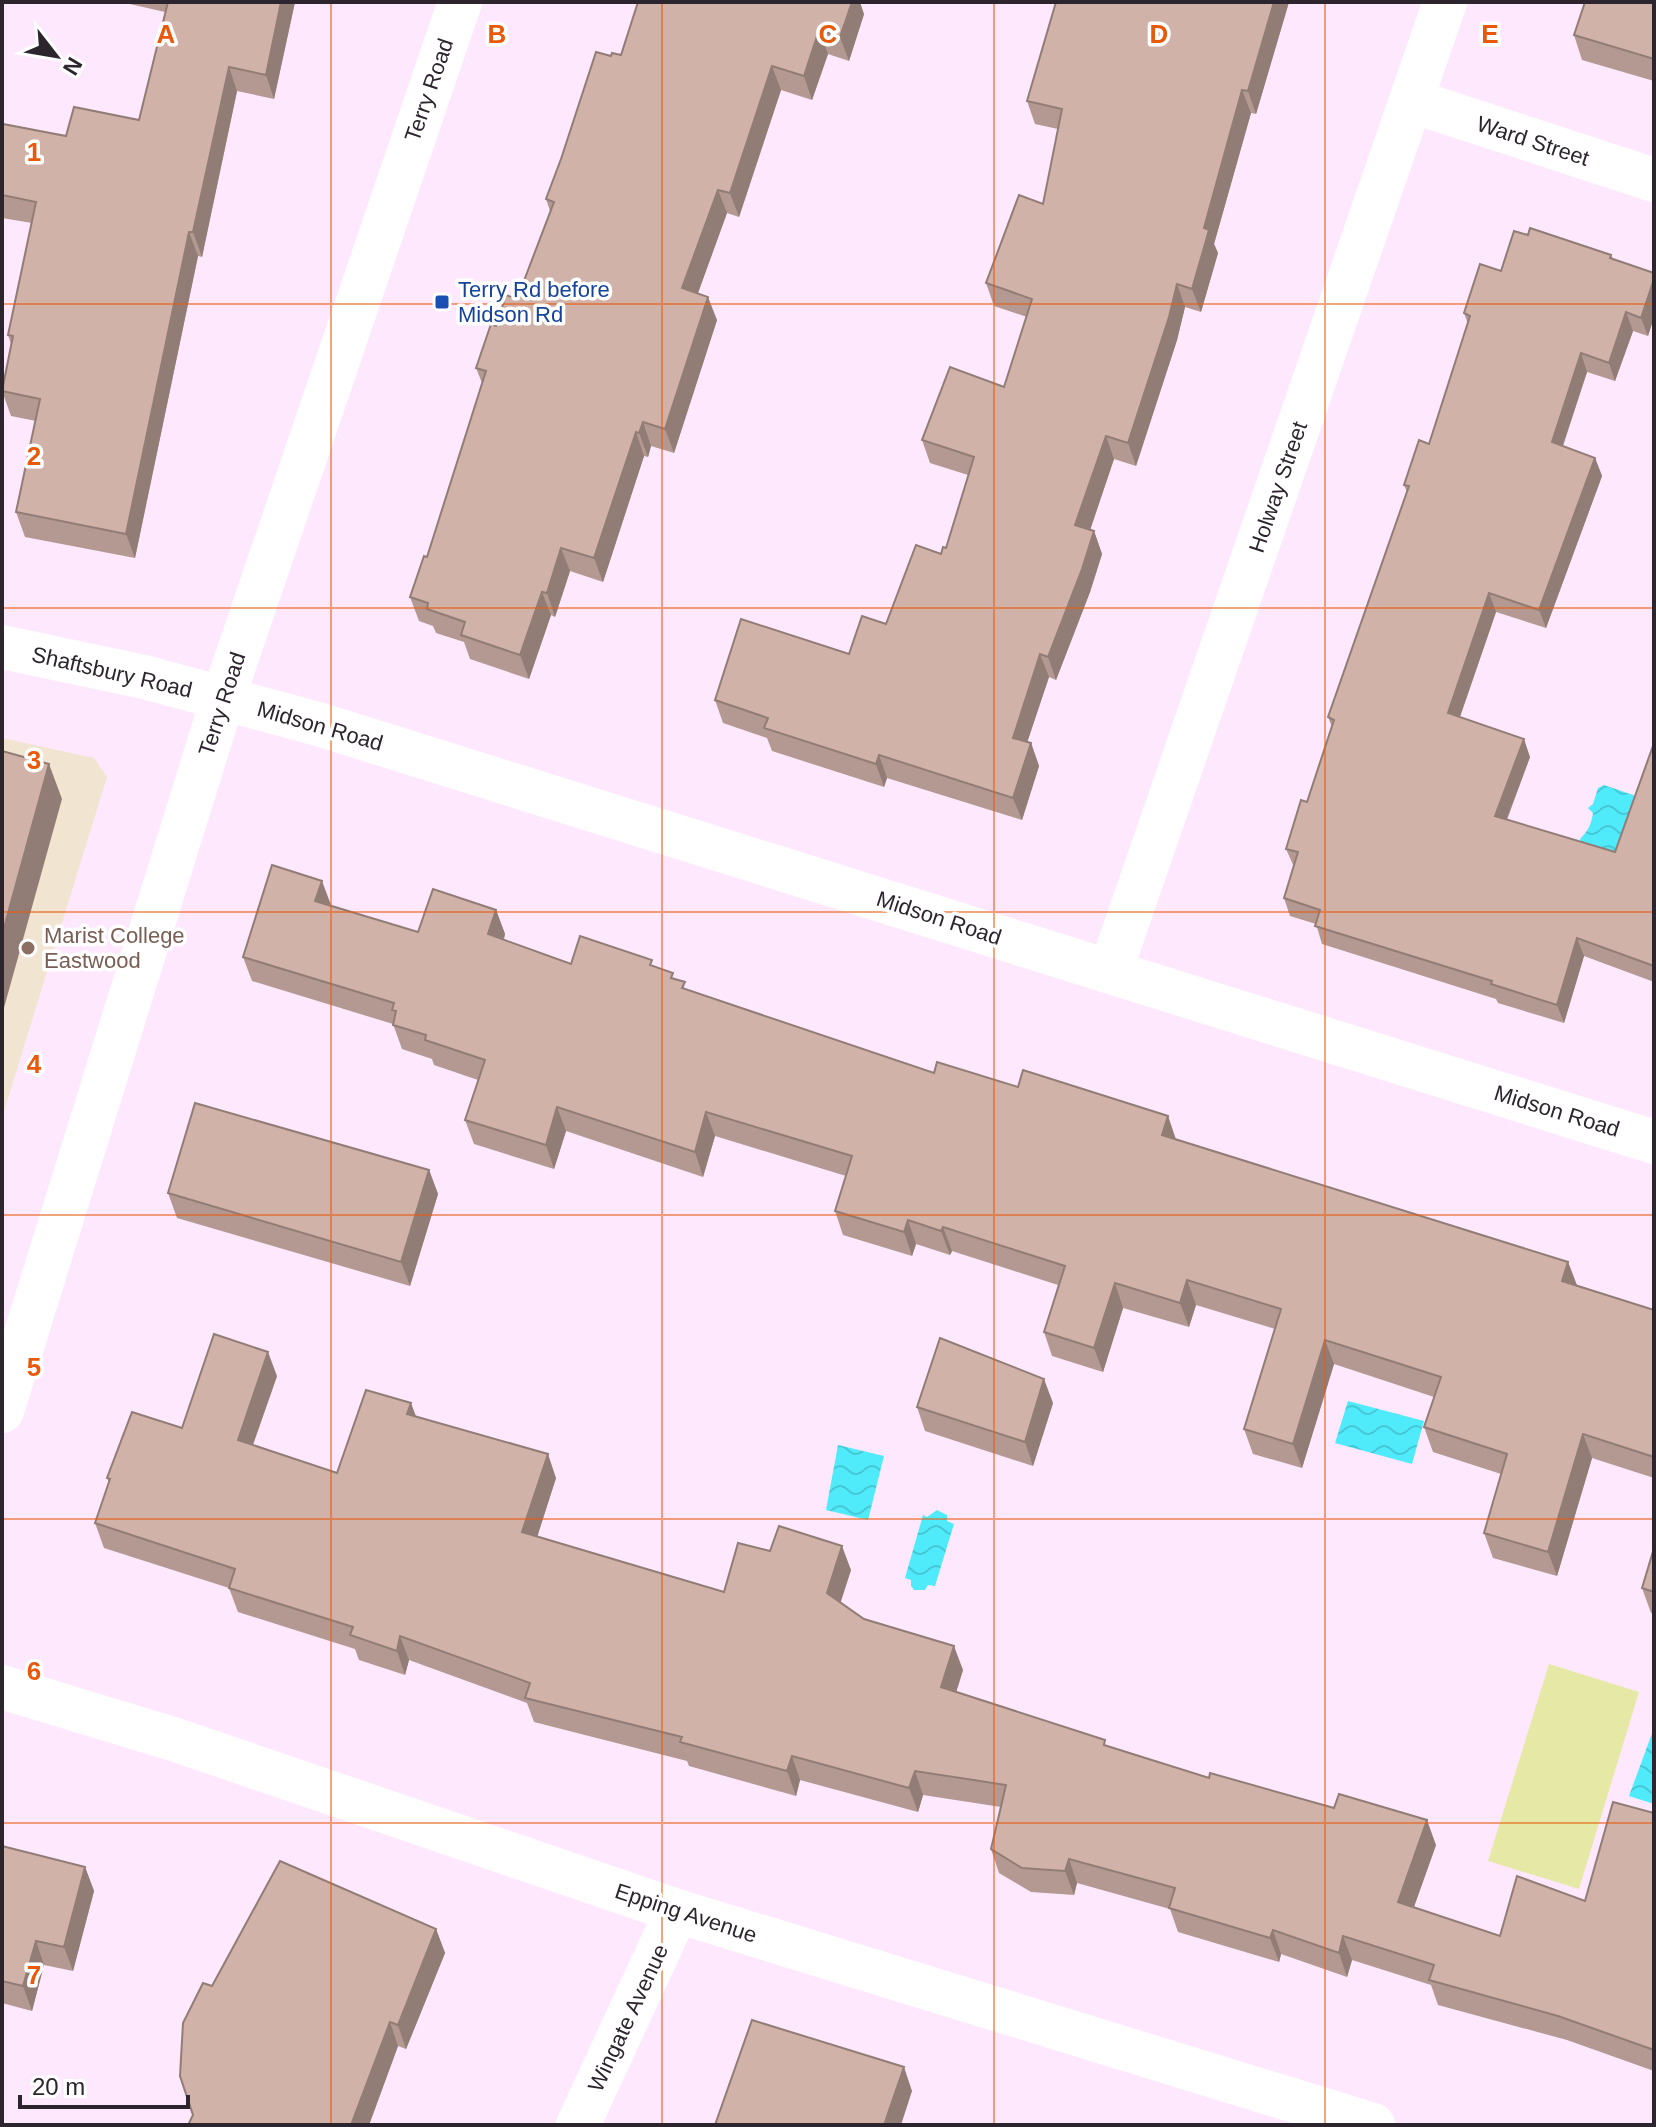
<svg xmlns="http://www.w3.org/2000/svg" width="1656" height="2127" viewBox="0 0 1656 2127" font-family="Arial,sans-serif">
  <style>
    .education { fill: #f1e5d1 }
    .pitch { fill: #e6e8a5 }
    .water { fill: url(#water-waves) }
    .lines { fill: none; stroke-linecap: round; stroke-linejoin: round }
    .minor { stroke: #fff; stroke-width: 44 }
    .wall { fill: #b39991 }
    .shaded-wall { fill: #927d76 }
    .building { fill: #d0b2a9; stroke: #927d76; stroke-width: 2 }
    .grid { fill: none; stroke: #e8590c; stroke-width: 2; stroke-opacity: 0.55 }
    .transit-dot { fill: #1a4fb4; stroke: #fff; stroke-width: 3 }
    .education-dot { fill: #8d6e63; stroke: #fff; stroke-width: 3 }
    .labels { text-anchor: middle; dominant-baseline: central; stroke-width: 7; stroke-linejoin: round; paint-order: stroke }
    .street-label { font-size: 22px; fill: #2d252e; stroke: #fff }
    .transit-label { font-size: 22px; fill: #164399; stroke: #fff; text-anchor: start }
    .education-label { font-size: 22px; fill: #785e54; stroke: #fff; text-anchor: start }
    .grid-label { font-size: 26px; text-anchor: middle; font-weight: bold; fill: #e8590c; stroke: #fff; stroke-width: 7; stroke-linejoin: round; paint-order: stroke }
  </style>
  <defs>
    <pattern id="water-waves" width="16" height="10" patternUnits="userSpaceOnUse" patternTransform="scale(2)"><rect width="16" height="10" fill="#50ebfa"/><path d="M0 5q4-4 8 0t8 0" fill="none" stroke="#46c9d7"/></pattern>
  </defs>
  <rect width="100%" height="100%" fill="#fee8fe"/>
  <path class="education" d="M2,738L94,758L107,777L2,1118Z"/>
  <path class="pitch" d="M1549,1664L1639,1692L1579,1889L1488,1861Z"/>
  <g class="water">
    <path d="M1604,785L1639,797L1615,864L1584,855L1580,839C1588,831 1591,825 1593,813L1588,808L1593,804L1598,788Z"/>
    <path d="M1348,1401L1424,1421L1412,1464L1335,1443Z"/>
    <path d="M838,1445L884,1456L868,1520L826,1510Z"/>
    <path d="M937,1510L947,1515V1521L954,1524L935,1586L928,1585L925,1590H914L911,1586V1580L905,1578L923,1515L927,1517Z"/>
    <path d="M1654,1728V1804L1629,1796Z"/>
  </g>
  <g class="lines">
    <g class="minor">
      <path d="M1412,101L1654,180"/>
      <path d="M2,647L144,677L318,724L1654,1142"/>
      <path d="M1110,972L1445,2"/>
      <path d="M2,1411L223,698L460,2"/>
      <path d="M2,1687L176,1740L677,1911L1373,2125"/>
      <path d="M578,2125L677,1911"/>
    </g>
  </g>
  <g class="wall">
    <path d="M121,2H295L274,99L237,91L202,257L198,256L135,558L25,537L16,512L36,421L11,416L2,391L11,344L8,335L32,223L2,218V130L66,136L139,120L165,12Z"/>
    <path d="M1289,2L1256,114L1251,113L1214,244L1218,253L1201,312L1185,307L1177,340L1136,466L1114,459L1090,530L1094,531L1102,554L1090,592L1056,680L1049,677L1027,742L1031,743L1039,766L1022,820L887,778L884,787L772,751L767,738L723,723L715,700L849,654L886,624L946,548L968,475L930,463L922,440L1004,387L1027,317L994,306L986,283L1043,204L1058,129L1035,124L1027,101Z"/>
    <path d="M1654,2V81L1582,60L1574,35Z"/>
    <path d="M864,14L849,61L828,54L812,100L781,90L739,217L727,213L698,293L717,320L674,453L651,446L648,457L644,456L603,582L570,571L555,617L551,615L529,679L470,659L464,642L436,633L433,626L419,621L410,597L427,557L482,383L476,368L496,326L517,299L550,211L546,199L611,56Z"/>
    <path d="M1528,235L1611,255L1613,259L1654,273V317L1648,336L1633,331L1615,381L1587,372L1563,446L1595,458L1602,476L1546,628L1496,612L1460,717L1530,757L1507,820L1615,852L1654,743V982L1584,956L1564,1023L1498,1003L1496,999L1322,944L1316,924L1290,916L1284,898L1294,867L1286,849L1307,802L1332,727L1328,717L1407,492L1404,485L1429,444L1468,324L1464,313L1501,271Z"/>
    <path d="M496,910L505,934L504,940L571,964L654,966L675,979L687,990L934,1073L1018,1087L1168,1116L1176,1139L1568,1262L1577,1285L1654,1310V1478L1592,1458L1557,1576L1493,1558L1484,1533L1501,1474L1433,1452L1424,1427L1434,1397L1334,1364L1302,1468L1253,1454L1244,1429L1275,1329L1196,1305L1189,1327L1123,1308L1103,1372L1052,1356L1044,1332L1058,1285L952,1251L950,1255L916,1244L912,1256L843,1235L835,1211L846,1176L715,1136L703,1177L566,1131L554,1169L474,1144L465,1120L478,1080L434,1065L432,1059L402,1049L393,1024L252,981L243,957L418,932Z"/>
    <path d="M429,1170L438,1194L410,1286L177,1218L168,1193Z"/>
    <path d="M277,1376L253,1445L337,1473L416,1417L556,1478L537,1537L724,1592L851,1570L840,1602L864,1619L963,1670L956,1692L1108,1747L1436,1845L1414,1907L1500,1936L1585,1901L1654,1813V2071L1567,2040L1438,2005L1431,1985L1352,1960L1347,1977L1281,1954L1279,1962L1178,1932L1170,1909L1077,1883L1074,1895L1031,1892L999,1873L991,1849L1001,1807L923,1795L918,1812L800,1780L796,1796L689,1766L687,1761L534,1722L527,1703L409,1660L405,1675L359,1660L355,1649L238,1612L229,1588L104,1548L95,1523L109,1483L107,1478L182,1428Z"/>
    <path d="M1053,1403L1033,1466L925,1431L917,1407Z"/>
    <path d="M1654,1548V1614L1651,1613L1642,1588Z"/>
    <path d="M2,1846L85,1867L94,1891L73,1971L44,1965L32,2011L2,2003Z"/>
    <path d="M436,1929L445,1953L406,2049L398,2046L369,2125H188L193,2115L212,1986Z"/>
  </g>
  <g class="shaded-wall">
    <path d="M281,2H295L274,99L266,75Z"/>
    <path d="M852,2H860L864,14L849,61L840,37Z"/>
    <path d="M1274,2H1289L1256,114L1248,91Z"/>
    <path d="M819,30L828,54L812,100L804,76Z"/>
    <path d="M772,66L781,90L739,217L730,193Z"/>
    <path d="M229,67L237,91L202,257L193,232Z"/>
    <path d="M1242,90L1251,113L1214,244L1218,253L1201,312L1192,289L1204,228Z"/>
    <path d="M718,190L727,213L691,312L682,288Z"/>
    <path d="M189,232L198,256L135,558L126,534Z"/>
    <path d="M1654,279V317L1648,336L1641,318Z"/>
    <path d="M1177,284L1185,307L1177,340L1136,466L1128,443Z"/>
    <path d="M708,297L717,320L674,453L665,429Z"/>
    <path d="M1626,312L1633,331L1615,381L1609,363Z"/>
    <path d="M1581,353L1587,372L1558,460L1552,442Z"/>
    <path d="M643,422L651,446L648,457L639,433Z"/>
    <path d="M636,432L644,456L603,582L594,558Z"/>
    <path d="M1106,436L1114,459L1084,548L1075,525Z"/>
    <path d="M1595,458L1602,476L1546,628L1539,610Z"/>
    <path d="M1094,531L1102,554L1090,592L1056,680L1048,657Z"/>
    <path d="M561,548L570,571L555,617L547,593Z"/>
    <path d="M542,592L551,615L529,679L520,655Z"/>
    <path d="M1489,593L1496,612L1455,731L1448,713Z"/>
    <path d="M1040,654L1049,677L1021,761L1013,738Z"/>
    <path d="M1524,739L1530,757L1501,834L1495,816Z"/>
    <path d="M1031,743L1039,766L1022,820L1013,798Z"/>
    <path d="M879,755L887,778L884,787L876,764Z"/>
    <path d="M49,764L62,799L2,1015V935Z"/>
    <path d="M322,881L331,905L315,901Z"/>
    <path d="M496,910L505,934L497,959L488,934Z"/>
    <path d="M1577,938L1584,956L1564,1023L1557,1005Z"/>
    <path d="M557,1107L566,1131L554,1169L546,1145Z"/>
    <path d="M706,1112L715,1136L703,1177L695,1152Z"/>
    <path d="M1168,1116L1176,1141L1162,1135Z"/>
    <path d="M429,1170L438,1194L410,1286L401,1262Z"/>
    <path d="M908,1220L916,1244L912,1256L904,1232Z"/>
    <path d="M943,1227L952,1251L950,1255L941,1231Z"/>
    <path d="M1568,1262L1577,1286L1562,1281Z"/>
    <path d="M1187,1280L1196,1305L1189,1327L1180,1303Z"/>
    <path d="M1115,1283L1123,1308L1103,1372L1094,1348Z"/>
    <path d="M1325,1340L1334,1364L1302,1468L1293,1444Z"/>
    <path d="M268,1352L277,1376L246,1464L238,1440Z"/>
    <path d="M1044,1379L1053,1403L1033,1466L1025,1442Z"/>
    <path d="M411,1403L420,1427L407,1414Z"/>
    <path d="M1583,1434L1592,1458L1557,1576L1548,1552Z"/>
    <path d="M548,1454L556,1478L531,1556L522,1532Z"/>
    <path d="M842,1546L851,1570L836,1617L827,1593Z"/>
    <path d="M400,1636L409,1660L405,1675L397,1651Z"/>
    <path d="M954,1646L963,1670L950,1712L941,1687Z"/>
    <path d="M792,1756L800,1780L796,1796L787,1771Z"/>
    <path d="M915,1771L923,1795L918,1812L909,1788Z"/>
    <path d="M1427,1820L1436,1845L1407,1926L1398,1902Z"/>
    <path d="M1069,1859L1077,1883L1074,1895L1065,1871Z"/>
    <path d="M85,1867L94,1891L73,1971L64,1947Z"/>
    <path d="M436,1929L445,1953L406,2049L398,2025Z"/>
    <path d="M1273,1930L1281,1954L1279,1962L1270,1938Z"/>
    <path d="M1343,1936L1352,1960L1347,1977L1339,1953Z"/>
    <path d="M36,1941L44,1965L32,2011L23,1986Z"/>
    <path d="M390,2022L398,2046L369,2125H351Z"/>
    <path d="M904,2067L912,2091L901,2125H884Z"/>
  </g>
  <g class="building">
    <path d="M168,2H281L266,75L229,67L193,232H189L126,534L16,512L40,399L2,391L13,336L8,335L36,202L2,195V130L3,124L66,136L74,107L139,120Z"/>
    <path d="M638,2H852L840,37L819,30L804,76L772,66L730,193L718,190L682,288L708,297L665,429L643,422L639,433L636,432L594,558L561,548L547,593L542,592L520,655L461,635L465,622L427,609L428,603L410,597L424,556L427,557L486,371L476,368L491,324L496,326L506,295L517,299L554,202L546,199L561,159L596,52L611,56L612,53L621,55Z"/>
    <path d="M1056,2H1274L1248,91L1242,90L1204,228L1209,230L1192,289L1177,284L1169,317L1128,443L1106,436L1075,525L1094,531L1082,569L1048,657L1040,654L1013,738L1031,743L1013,798L879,755L876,764L764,728L768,718L715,700L741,619L849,654L862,616L886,624L916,545L941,554L943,547L946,548L974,457L922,440L950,367L1004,387L1032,299L986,283L1019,195L1043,204L1062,109L1027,101Z"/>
    <path d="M1585,2H1654V59L1574,35Z"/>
    <path d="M1530,228L1611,255L1610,258L1654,273V279L1641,318L1626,312L1609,363L1581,353L1552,442L1595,458L1539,610L1489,593L1448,713L1524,739L1495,816L1615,852L1654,743V966L1577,938L1557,1005L1491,984L1492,981L1315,926L1320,910L1284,898L1298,852L1286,849L1301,800L1307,802L1334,720L1328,717L1409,486L1404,485L1419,440L1429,444L1470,316L1464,313L1480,264L1501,271L1514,231L1528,235Z"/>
    <path d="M2,751L49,764L2,935Z"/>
    <path d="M272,865L322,881L315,901L418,932L433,889L496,910L488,934L571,964L580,936L652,960L650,965L673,973L671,978L685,982L682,988L934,1073L937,1062L1018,1087L1023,1070L1168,1116L1162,1135L1568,1262L1562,1281L1654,1310V1457L1583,1434L1548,1552L1484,1533L1507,1454L1424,1427L1441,1377L1325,1340L1293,1444L1244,1429L1281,1309L1187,1280L1180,1303L1115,1283L1094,1348L1044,1332L1065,1266L943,1227L941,1231L908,1220L904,1232L835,1211L852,1156L706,1112L695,1152L557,1107L546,1145L465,1120L485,1060L425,1040L426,1035L393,1025L396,1011L392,1010L394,1003L243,957Z"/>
    <path d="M195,1103L429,1170L401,1262L168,1193Z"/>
    <path d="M214,1334L268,1352L238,1440L337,1473L366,1390L411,1403L407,1414L548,1454L522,1532L724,1592L738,1543L770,1551L779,1526L842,1546L827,1593L864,1619L954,1646L941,1687L1105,1740L1104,1745L1209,1778L1210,1773L1334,1808L1339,1794L1427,1820L1398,1902L1500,1936L1517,1876L1585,1901L1613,1802L1654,1813V2050L1558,2016L1429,1980L1434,1965L1343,1936L1339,1953L1273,1930L1270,1938L1169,1908L1175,1888L1069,1859L1065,1871L1022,1868L991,1849L1006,1785L915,1771L909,1788L792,1756L787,1771L680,1742L682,1737L525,1698L530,1683L400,1636L397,1651L350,1635L353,1627L229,1588L235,1569L95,1523L110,1479L107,1478L132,1412L182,1428Z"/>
    <path d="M940,1338L1044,1379L1025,1442L917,1407Z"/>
    <path d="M1654,1548V1592L1642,1588Z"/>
    <path d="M2,1846L85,1867L64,1947L36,1941L23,1986L2,1981Z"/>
    <path d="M280,1861L436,1929L398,2025L390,2022L351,2125H188L193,2115L180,2076L183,2023L203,1983L212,1986Z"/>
    <path d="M752,2020L904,2067L884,2125H715Z"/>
  </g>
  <path class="grid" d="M331,2V2125M662,2V2125M994,2V2125M1325,2V2125M2,304H1654M2,608H1654M2,912H1654M2,1215H1654M2,1519H1654M2,1823H1654"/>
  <rect class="transit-dot" x="434" y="294" width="16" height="16" rx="4"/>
  <circle class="education-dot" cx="28" cy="948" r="8"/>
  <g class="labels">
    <g class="street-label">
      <text transform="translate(429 90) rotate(-71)">Terry Road</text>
      <text transform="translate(1533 141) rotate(18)">Ward Street</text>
      <text transform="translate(1278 487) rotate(-71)">Holway Street</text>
      <text transform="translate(112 672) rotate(13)">Shaftsbury Road</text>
      <text transform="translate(222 704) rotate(-72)">Terry Road</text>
      <text transform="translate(320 726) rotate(16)">Midson Road</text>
      <text transform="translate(939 918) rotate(18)">Midson Road</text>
      <text transform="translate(1557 1111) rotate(17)">Midson Road</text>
      <text transform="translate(686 1913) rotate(18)">Epping Avenue</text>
      <text transform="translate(628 2018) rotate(-65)">Wingate Avenue</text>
    </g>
    <g class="transit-label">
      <text x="458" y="289">Terry Rd before<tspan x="458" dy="25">Midson Rd</tspan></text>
    </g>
    <g class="education-label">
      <text x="44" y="935">Marist College<tspan x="44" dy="25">Eastwood</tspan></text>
    </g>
  </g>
  <g class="grid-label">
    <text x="166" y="43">A</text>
    <text x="497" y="43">B</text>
    <text x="828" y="43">C</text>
    <text x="1159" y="43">D</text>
    <text x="1490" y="43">E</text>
    <text x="34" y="161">1</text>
    <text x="34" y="465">2</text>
    <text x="34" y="769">3</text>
    <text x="34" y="1073">4</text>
    <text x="34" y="1376">5</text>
    <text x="34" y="1680">6</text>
    <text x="34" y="1984">7</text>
  </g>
  <rect width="1656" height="2127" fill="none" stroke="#2d252e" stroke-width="8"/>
  <g transform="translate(56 56) rotate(121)" stroke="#ffffff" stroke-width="6" paint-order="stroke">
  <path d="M0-6L14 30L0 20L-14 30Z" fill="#2d252e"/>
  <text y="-12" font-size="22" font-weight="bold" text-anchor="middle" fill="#2d252e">N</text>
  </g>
  <path d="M20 2095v12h168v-12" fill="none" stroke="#2d252e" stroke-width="4"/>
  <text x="32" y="2095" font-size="24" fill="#2d252e" stroke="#ffffff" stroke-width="6" paint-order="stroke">20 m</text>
</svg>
